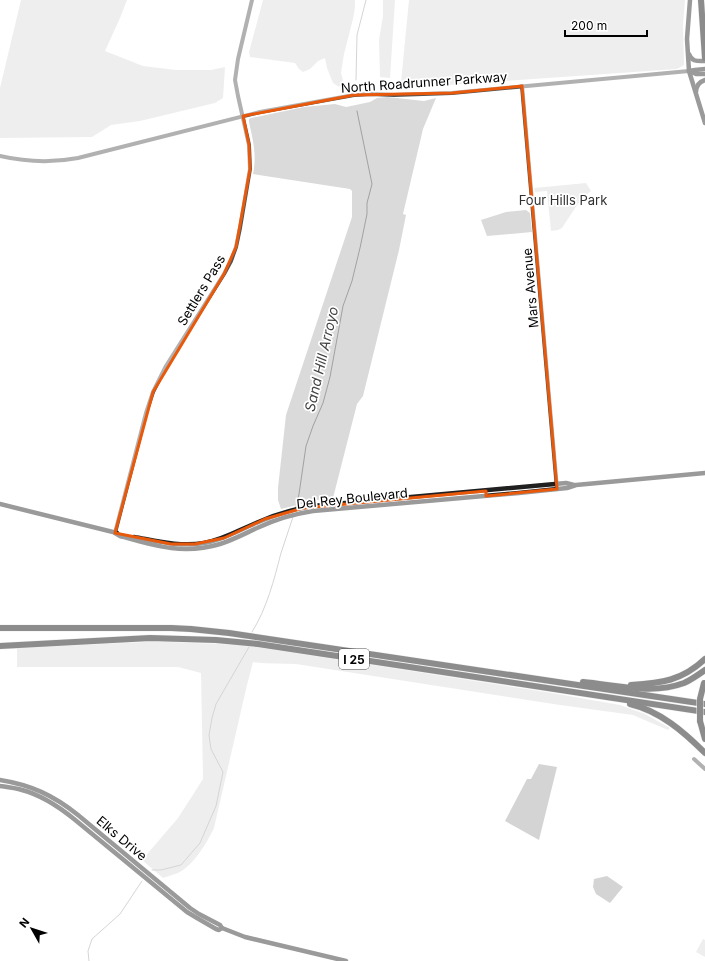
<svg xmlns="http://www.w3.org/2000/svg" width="705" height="961" viewBox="0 0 705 961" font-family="Inter,sans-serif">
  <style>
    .green { fill: #dadada }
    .water { fill: #a1a1a1 }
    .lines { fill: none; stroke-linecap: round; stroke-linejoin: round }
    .stream { stroke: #a1a1a1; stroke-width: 1 }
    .motorway-casing { stroke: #dbdbdb; stroke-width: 7 }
    .tertiary { stroke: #535353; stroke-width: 4 }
    .secondary { stroke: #202020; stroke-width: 4.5 }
    .motorway { stroke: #000; stroke-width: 6 }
    .motorway-bridge-casing { stroke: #dbdbdb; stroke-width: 7; stroke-linecap: butt }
    .motorway-bridge { stroke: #000; stroke-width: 6 }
    .marked { fill: none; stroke: #e8590c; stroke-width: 3; stroke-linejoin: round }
    .labels { text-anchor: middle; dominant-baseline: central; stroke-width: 3.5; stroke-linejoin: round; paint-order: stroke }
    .shield { fill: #fff; stroke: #4c4c4c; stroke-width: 1 }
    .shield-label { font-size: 12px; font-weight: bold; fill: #000 }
    .street-label { font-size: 13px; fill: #000; stroke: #fff }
    .park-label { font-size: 13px; fill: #313131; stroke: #fff }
    .water-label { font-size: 14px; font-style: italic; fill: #424242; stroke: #fff }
  </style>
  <rect width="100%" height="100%" fill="#fff"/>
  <g class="green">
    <path d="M21,0H127L120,18L105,51L143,66L176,70H211L225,67L223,98L215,103L140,121L111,125L92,137L0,138V88Z"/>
    <path d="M263,0H355V7L353,19L344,54L341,73L343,80L339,87L333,83L327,68L325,58L318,61L310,69L303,72L299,69L295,63L250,57L249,52Z"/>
    <path d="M383,0H395L390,78L380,77L379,40L383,16Z"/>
    <path d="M409,0H685L683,25L684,65L677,69L448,85L419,82H401Z"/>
    <path d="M387,97L424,101L436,98L423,129L403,214L406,215L399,250L363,396L357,404L333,498L317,500L281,509L278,500V488L286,415L352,217V191L350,189L253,174C257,156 253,140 249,122V119L251,118L304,107L335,104L346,107L370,102L377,98Z"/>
    <path d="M586,183L591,191L581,199L562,228L558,230L551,231L547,191L535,192L534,188Z"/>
    <path d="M526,210L530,213L532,232L487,236L481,220L506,212Z"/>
    <path d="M145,642H167L244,645L552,693L620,705L645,714L670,728L668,730L633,715L560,705L296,664C282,663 267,664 253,662L247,685L214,828C207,843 193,866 178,873C173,875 168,876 163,878L142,860L178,818L203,779L201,673L178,667H17V648Z"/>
    <path d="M703,939L705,940V957L696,952Z"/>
  </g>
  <g class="water">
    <path d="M539,764L557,767L539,840L505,821L527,779H531Z"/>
    <path d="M607,876L623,887L610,903L596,894L593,887L594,879Z"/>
  </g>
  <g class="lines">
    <g class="stream">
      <path d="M356,80L357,35L366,0"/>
      <path d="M296,507L299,494L306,446L313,426L323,403L330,377L343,306L352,281L360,248L367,214V203L372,184L357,111"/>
      <path d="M252,632C267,608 274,580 281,553C285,541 289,529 293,517"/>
      <path d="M152,870H161L181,865L200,843L216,806L223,772L211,749L209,735L212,718L216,704L249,647"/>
      <path d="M89,961L88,951L92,939L120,914L142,881"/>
    </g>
    <g class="motorway-casing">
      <g id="motorway">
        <path d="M701,0L705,58"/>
        <path d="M0,628H171L191,629L229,633L705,704"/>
        <path d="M0,646L150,638L216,640L258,644L705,712"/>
        <path d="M583,682C616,685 652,695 684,683C691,680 698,675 705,670"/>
        <path d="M631,685C661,683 682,681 705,659"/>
        <path d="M630,704C660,711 684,732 705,753"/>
        <path d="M700,721L705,739"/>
      </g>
    </g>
    <g class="tertiary">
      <path d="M522,86L557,489"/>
      <path d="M0,156C26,162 52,163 78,158L260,112L354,95L371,94L394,95L452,93L689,71"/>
      <path d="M115,533L146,413L153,392L166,366L224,274L231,261L236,247L240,228L250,169L249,145L238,96L235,80L238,59L252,0"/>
      <path d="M694,759L705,769"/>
    </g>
    <g class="secondary">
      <path d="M690,0L687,39L689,71L705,123"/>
      <path d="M689,54C692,62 697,61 705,61"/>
      <path d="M689,71L696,74H705"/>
      <path d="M689,71L695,70L705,69"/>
      <path d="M696,92C696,86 699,82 705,80"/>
      <path d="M0,504L117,533"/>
      <path d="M115,533L120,536C155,546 184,555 220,544C233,540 244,534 257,528C274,520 293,514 313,511L519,493L567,488L576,485L705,473"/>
      <path d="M134,537C157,541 180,547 204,543C223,540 239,530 256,523C274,515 293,509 312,506L566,483L574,485"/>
      <path d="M0,780C31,785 53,795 78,815L190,908L199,914L220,925L222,928L245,937L346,961"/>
      <path d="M0,786C7,787 15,788 22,790C41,795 58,806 74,819L187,912L197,918L216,929L219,930L222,928"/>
    </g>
    <use href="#motorway" class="motorway"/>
    <g class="motorway-bridge-casing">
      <path id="motorway-bridge" d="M700,721V699L704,683"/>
    </g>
    <use href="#motorway-bridge" class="motorway-bridge"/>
  </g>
  <path d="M0 0H705V961H0ZM522,86L557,489L486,496V491L303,508L265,519L224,538L195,544H171L115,533L153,392L224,274L236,247L250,169L249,145L243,116L354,95L452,93Z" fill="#fff" fill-opacity=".55" fill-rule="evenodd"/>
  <path class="marked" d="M522,86L557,489L486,496V491L303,508L265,519L224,538L195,544H171L115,533L153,392L224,274L236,247L250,169L249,145L243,116L354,95L452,93Z"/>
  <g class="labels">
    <rect class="shield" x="339" y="649" width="30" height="20" rx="3"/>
    <g class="shield-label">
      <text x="354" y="659">I 25</text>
    </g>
    <g class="street-label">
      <text transform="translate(424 82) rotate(-4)">North Roadrunner Parkway</text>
      <text transform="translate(530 288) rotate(-95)">Mars Avenue</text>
      <text transform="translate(201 290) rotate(-59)">Settlers Pass</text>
      <text transform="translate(352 498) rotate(-6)">Del Rey Boulevard</text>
      <text transform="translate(122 838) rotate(40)">Elks Drive</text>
    </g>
    <g class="park-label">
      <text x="563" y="200">Four Hills Park</text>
    </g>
    <g class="water-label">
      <text transform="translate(321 359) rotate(-77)">Sand Hill Arroyo</text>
    </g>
  </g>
  <g transform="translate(32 929) rotate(309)" stroke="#ffffff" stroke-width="3" paint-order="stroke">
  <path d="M0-3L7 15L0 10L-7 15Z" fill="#000000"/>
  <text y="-6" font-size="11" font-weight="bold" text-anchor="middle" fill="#000000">N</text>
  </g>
  <path d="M565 30v6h82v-6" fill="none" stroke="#000000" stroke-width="2"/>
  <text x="571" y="30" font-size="12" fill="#000000" stroke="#ffffff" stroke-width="3" paint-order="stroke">200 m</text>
</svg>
